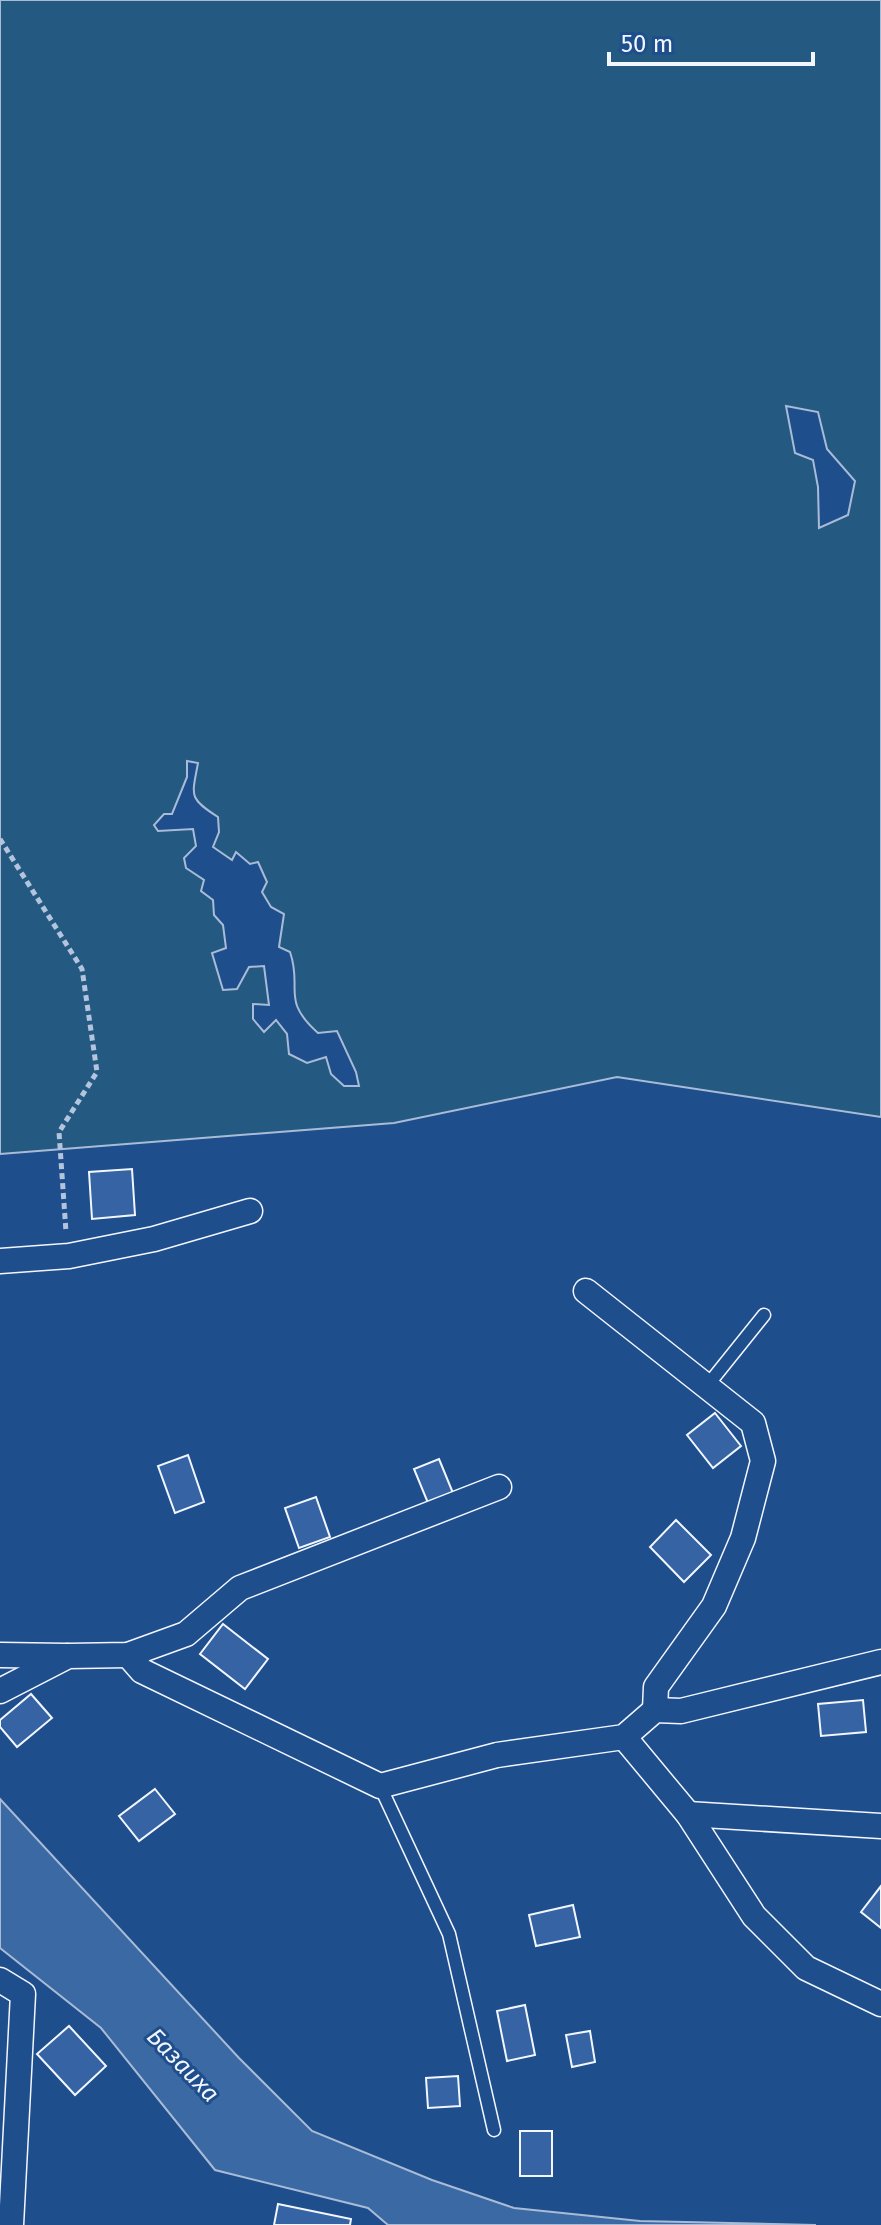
<svg xmlns="http://www.w3.org/2000/svg" width="881" height="2225" viewBox="0 0 881 2225" font-family="'Fira Sans',sans-serif">
  <style>
    .green { fill: #245a82; stroke: #a8bbd7; stroke-width: 2; fill-rule: evenodd }
    .water { fill: #3b69a3; stroke: #a8bbd7; stroke-width: 2 }
    .building { fill: #3563a3; stroke: #f2f6ff; stroke-width: 2 }
    .lines { fill: none; stroke-linecap: round; stroke-linejoin: round }
    .service-casing { stroke: #f2f6ff; stroke-width: 15 }
    .minor-casing { stroke: #f2f6ff; stroke-width: 27 }
    .path { stroke: #b3c4dc; stroke-width: 5; stroke-dasharray: 6 4; stroke-linecap: butt }
    .service { stroke: #1f4e8c; stroke-width: 12 }
    .minor { stroke: #1f4e8c; stroke-width: 24 }
    .labels { text-anchor: middle; dominant-baseline: central; stroke-width: 6; stroke-linejoin: round; paint-order: stroke }
    .water-label { font-size: 24px; font-style: italic; fill: #f2f6ff; stroke: #1f4e8c }
  </style>
  <rect width="100%" height="100%" fill="#1f4e8c"/>
  <path class="green" d="M0,0H881V1117L617,1077L394,1123L0,1154ZM786,406L818,412L827,449L855,481L848,515L819,528L818,487L813,460L795,453ZM187,761L198,763C192,796 188,798 218,817L219,832L213,847L232,860L236,852L250,864L258,862L267,882L262,892L271,907L284,914L279,947L290,952C303,989 280,999 318,1033L337,1031L356,1072L359,1086H344L331,1074L326,1057L307,1063L289,1054L287,1034L276,1020L264,1032L253,1019V1004L269,1005L264,966L249,967L237,989L223,990L212,953L226,948L223,925L214,915L213,900L201,891L204,880L186,868L184,858L196,846L193,829L158,831L154,825L164,814H172L187,777Z"/>
  <path class="water" d="M0,1799L239,2058L312,2131L432,2180L514,2208L640,2221L816,2225H388L368,2208L215,2170L101,2028L0,1948Z"/>
  <g class="building">
    <path d="M132,1169L135,1215L92,1219L89,1172Z"/>
    <path d="M715,1413L741,1446L713,1468L687,1435Z"/>
    <path d="M188,1455L204,1502L175,1513L158,1466Z"/>
    <path d="M439,1459L453,1493L428,1503L414,1469Z"/>
    <path d="M316,1497L330,1537L299,1548L285,1508Z"/>
    <path d="M676,1520L711,1555L684,1582L650,1547Z"/>
    <path d="M223,1624L268,1659L245,1689L200,1654Z"/>
    <path d="M31,1694L52,1718L17,1747L0,1727V1720Z"/>
    <path d="M863,1700L866,1732L821,1736L818,1704Z"/>
    <path d="M155,1789L175,1814L139,1841L119,1816Z"/>
    <path d="M881,1886V1928L861,1912Z"/>
    <path d="M573,1905L580,1937L536,1946L529,1915Z"/>
    <path d="M525,2005L535,2055L507,2061L497,2011Z"/>
    <path d="M69,2026L106,2066L75,2095L37,2054Z"/>
    <path d="M590,2031L595,2062L572,2067L566,2035Z"/>
    <path d="M458,2076L460,2106L428,2108L426,2078Z"/>
    <rect x="520" y="2131" width="32" height="45"/>
    <path d="M278,2204L351,2219L350,2225H274Z"/>
  </g>
  <g class="lines">
    <g class="service-casing">
      <g id="service">
        <path d="M707,1386L764,1315"/>
        <path d="M380,1786L449,1934L494,2130"/>
      </g>
    </g>
    <g class="minor-casing">
      <g id="minor">
        <path d="M0,1261L69,1256L154,1239L250,1211"/>
        <path d="M586,1291L753,1423L763,1461L743,1538L714,1606L656,1687L655,1710"/>
        <path d="M0,1655L66,1656"/>
        <path d="M128,1655L142,1671L380,1786L497,1755L624,1737L655,1710L681,1711L881,1662"/>
        <path d="M0,1691L68,1656L128,1655L186,1634L240,1588L499,1487"/>
        <path d="M624,1737L688,1814L754,1916L806,1968L881,2004"/>
        <path d="M688,1814L881,1826"/>
        <path d="M0,1980L23,1994L11,2225"/>
      </g>
    </g>
    <path class="path" d="M0,839L82,969L97,1072L59,1132L66,1232"/>
    <use href="#service" class="service"/>
    <use href="#minor" class="minor"/>
  </g>
  <g class="labels">
    <g class="water-label">
      <text transform="translate(183 2065) rotate(46)">Базаиха</text>
    </g>
  </g>
  <path d="M609 52v12h204v-12" fill="none" stroke="#f2f6ff" stroke-width="4"/>
  <text x="621" y="52" font-size="24" fill="#f2f6ff" stroke="#1f4e8c" stroke-width="6" paint-order="stroke">50 m</text>
</svg>
